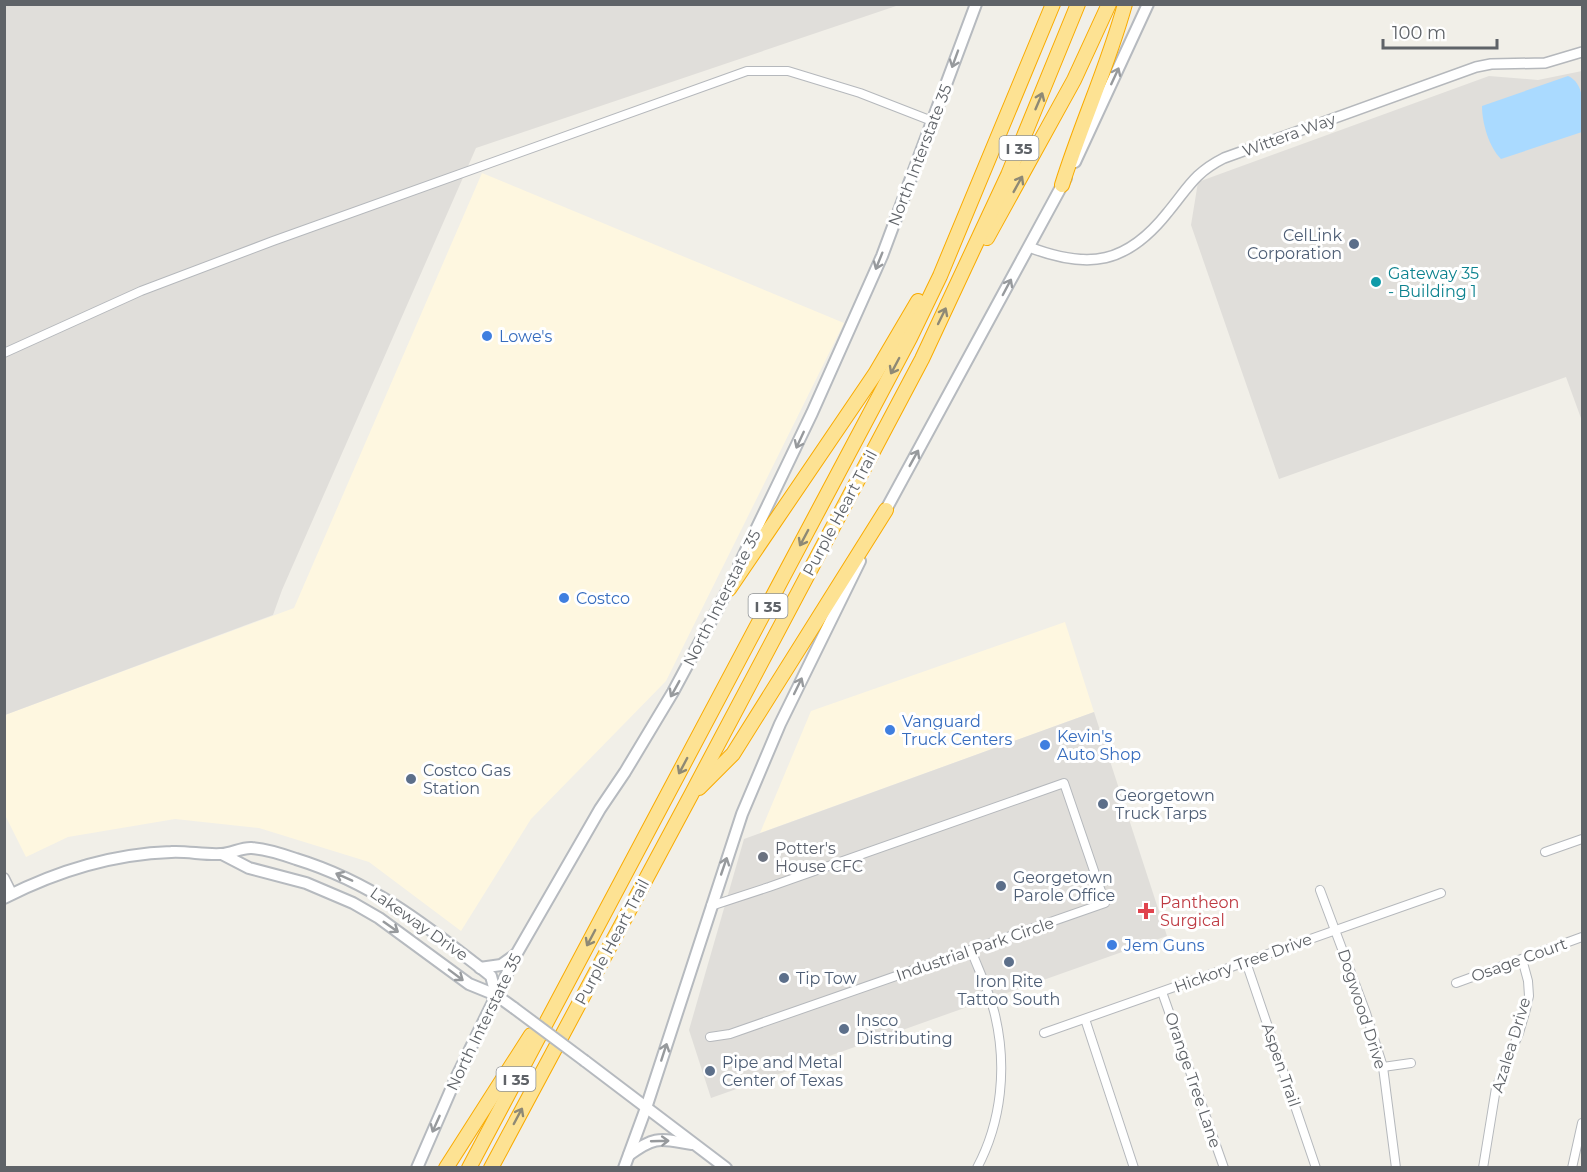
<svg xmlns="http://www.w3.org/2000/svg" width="1587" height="1172" viewBox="0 0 1587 1172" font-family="Montserrat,sans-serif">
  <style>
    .commercial { fill: #fef7e0 }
    .industrial { fill: #e0deda }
    .water { fill: #aadaff }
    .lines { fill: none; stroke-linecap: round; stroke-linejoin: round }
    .minor-casing { stroke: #b5b8bc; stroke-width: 10 }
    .tertiary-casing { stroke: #b5b8bc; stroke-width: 12 }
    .secondary-casing { stroke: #b6babf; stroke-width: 14 }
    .motorway-casing { stroke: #f9ab00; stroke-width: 16 }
    .minor { stroke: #fff; stroke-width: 8 }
    .tertiary { stroke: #fff; stroke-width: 9 }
    .secondary { stroke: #fff; stroke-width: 10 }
    .motorway { stroke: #fde293; stroke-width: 14 }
    .secondary-bridge-casing { stroke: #b6babf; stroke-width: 14; stroke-linecap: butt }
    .secondary-bridge { stroke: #fff; stroke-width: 10 }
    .oneway { stroke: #979a9d }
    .oneway2 { stroke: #8e8975 }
    .service-dot { fill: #5c6f8a; stroke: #fff; stroke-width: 2 }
    .culture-dot { fill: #0f9aa8; stroke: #fff; stroke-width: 2 }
    .shop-dot { fill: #3f7fe0; stroke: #fff; stroke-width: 2 }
    .worship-dot { fill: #6b7280; stroke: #fff; stroke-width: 2 }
    .health-dot { fill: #e0444e; stroke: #fff; stroke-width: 2 }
    .labels { text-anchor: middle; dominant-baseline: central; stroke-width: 6; stroke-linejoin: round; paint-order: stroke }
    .shield { fill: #fff; stroke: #8f9295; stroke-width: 1.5 }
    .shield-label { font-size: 15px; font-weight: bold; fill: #5f6368 }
    .street-label { font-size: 16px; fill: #5f6368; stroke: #fff }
    .service-label { font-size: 16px; fill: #4e5e75; stroke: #fff; text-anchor: start }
    .culture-label { font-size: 16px; fill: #0d838f; stroke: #fff; text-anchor: start }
    .shop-label { font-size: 16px; fill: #366cbe; stroke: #fff; text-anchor: start }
    .worship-label { font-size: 16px; fill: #5b616d; stroke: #fff; text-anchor: start }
    .health-label { font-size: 16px; fill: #be3a42; stroke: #fff; text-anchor: start }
  </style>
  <rect width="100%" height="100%" fill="#f1efe8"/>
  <g class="commercial">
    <path d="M482,173L844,323L666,681L531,819L461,931L369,862L259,828L175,819L68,837L26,857L5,815V715L294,608Z"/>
    <path d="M1065,622L1094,712L760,833L811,711Z"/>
  </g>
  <g class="industrial">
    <path d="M5,5H899L476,148L282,590L273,615L5,715Z"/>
    <path d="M1582,71V421L1566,377L1279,479L1191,225L1198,182L1489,76L1538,80Z"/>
    <path d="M1094,712L1167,936L711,1098L689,1030L744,839Z"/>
  </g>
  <path class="water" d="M1568,76C1587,84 1583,114 1582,132L1501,159C1489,147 1482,123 1482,106Z"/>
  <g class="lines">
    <g class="minor-casing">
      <g id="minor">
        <path d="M4,353L141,291L273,241L747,71H788L860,93L932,121"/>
        <path d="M1545,852L1582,839"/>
        <path d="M1320,890L1366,1013L1383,1067L1396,1168"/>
        <path d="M971,950C979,971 990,993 995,1015C1007,1066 1002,1121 977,1168"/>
        <path d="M1246,962L1316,1168"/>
        <path d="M1456,983L1582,937"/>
        <path d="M1162,992L1224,1168"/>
        <path d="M1085,1019L1134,1168"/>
        <path d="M1044,1033L1441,893"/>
        <path d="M710,1037L730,1034L1105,903L1064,783L769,887L711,906"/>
        <path d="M1383,1067L1411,1063"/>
        <path d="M1483,1168L1496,1088L1519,1033L1526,1009L1529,996L1528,981L1522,959"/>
        <path d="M1572,1168L1582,1123"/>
      </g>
    </g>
    <g class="tertiary-casing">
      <g id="tertiary">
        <path d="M1029,247C1089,270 1127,264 1168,212C1188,188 1194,173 1224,158L1476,67L1491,64L1545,63L1582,52"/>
        <path d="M4,878L12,894"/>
      </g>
    </g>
    <g class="secondary-casing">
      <g id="secondary">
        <path d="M1075,162L1148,4"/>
        <path d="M883,515L1066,178"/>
        <path d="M739,565L812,413L882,256L976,4"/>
        <path d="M222,854L249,868L306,883L353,903L379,918L469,984L496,995L514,1008"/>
        <path d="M4,898C57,871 112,854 171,852C187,851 204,855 221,854C231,854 242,847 252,848C267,849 282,854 296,859C374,883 428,927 491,976L496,995"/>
        <path d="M480,968L501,965L515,955"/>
        <path d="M585,1061L726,1168"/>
        <path d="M629,1155C656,1135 660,1139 692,1144"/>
        <path d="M417,1168L456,1078L517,953L600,809L625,772L673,692L732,582"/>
        <path d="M624,1168L646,1108L742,814L780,724L860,561"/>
      </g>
    </g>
    <g class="motorway-casing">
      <g id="motorway">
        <path d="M1062,185C1081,124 1108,66 1125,4"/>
        <path d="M987,238L1074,80L1109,4"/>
        <path d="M729,589L875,374L918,301"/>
        <path d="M699,788L733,754L886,510"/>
        <path d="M446,1168L531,1035"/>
        <path d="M469,1168L910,338L940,276L1053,4"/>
        <path d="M491,1168L691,795L922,359L1008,175L1078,4"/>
      </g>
    </g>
    <use href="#minor" class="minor"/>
    <use href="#tertiary" class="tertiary"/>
    <use href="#secondary" class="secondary"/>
    <use href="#motorway" class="motorway"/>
    <g class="secondary-bridge-casing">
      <path id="secondary-bridge" d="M514,1008L585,1061"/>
    </g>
    <use href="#secondary-bridge" class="secondary-bridge"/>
  </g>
  <defs><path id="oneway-shaft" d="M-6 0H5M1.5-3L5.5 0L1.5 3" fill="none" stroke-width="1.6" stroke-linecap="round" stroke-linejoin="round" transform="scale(1.5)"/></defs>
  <g class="oneway">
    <use href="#oneway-shaft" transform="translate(955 59) rotate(110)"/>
    <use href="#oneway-shaft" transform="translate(1115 76) rotate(-65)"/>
    <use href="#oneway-shaft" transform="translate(879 261) rotate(112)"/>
    <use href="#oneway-shaft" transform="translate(1007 287) rotate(-62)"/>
    <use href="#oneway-shaft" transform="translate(800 440) rotate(115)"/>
    <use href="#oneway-shaft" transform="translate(914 458) rotate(-61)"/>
    <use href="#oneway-shaft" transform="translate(798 686) rotate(-64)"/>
    <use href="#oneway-shaft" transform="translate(675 689) rotate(119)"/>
    <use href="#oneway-shaft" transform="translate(724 866) rotate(-71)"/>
    <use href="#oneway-shaft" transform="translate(344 877) rotate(-156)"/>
    <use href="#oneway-shaft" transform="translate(391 927) rotate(35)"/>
    <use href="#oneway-shaft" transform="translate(456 975) rotate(37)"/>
    <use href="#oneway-shaft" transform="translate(664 1052) rotate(-72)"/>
    <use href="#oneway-shaft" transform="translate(436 1124) rotate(114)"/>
    <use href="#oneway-shaft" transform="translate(660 1141) rotate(-2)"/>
  </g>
  <g class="oneway2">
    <use href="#oneway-shaft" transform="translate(1039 101) rotate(-67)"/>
    <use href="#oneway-shaft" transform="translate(1018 184) rotate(-61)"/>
    <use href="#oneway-shaft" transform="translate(942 316) rotate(-64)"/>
    <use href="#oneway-shaft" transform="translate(895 366) rotate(118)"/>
    <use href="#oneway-shaft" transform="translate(804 538) rotate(118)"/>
    <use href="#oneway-shaft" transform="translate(683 766) rotate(118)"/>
    <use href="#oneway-shaft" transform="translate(591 938) rotate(118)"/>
    <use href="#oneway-shaft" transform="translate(518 1116) rotate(-62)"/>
  </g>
  <g class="service-dot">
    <circle cx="1354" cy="244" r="6"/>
    <circle cx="411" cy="779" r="6"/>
    <circle cx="1103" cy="804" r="6"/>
    <circle cx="1001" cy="886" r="6"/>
    <circle cx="1009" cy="962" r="6"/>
    <circle cx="784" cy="978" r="6"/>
    <circle cx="844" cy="1029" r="6"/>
    <circle cx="710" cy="1071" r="6"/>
  </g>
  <circle class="culture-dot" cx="1376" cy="282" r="6"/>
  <g class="shop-dot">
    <circle cx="487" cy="336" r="6"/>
    <circle cx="564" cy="598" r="6"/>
    <circle cx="890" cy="730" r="6"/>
    <circle cx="1045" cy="745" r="6"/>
    <circle cx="1112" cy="945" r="6"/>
  </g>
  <circle class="worship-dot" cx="763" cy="857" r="6"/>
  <path class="health-dot" d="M1143 902h6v6h6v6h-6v6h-6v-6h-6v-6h6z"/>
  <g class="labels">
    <g class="shield">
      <rect x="999.5" y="136" width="39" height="24" rx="4.5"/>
      <rect x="748.5" y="594" width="39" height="24" rx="4.5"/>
      <rect x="496.5" y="1067" width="39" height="24" rx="4.5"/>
    </g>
    <g class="shield-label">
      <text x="1019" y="148">I 35</text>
      <text x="768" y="606">I 35</text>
      <text x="516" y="1079">I 35</text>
    </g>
    <g class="street-label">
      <text transform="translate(1289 135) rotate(-20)">Wittera Way</text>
      <text transform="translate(920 155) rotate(-69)">North Interstate 35</text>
      <text transform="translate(840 513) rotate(-62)">Purple Heart Trail</text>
      <text transform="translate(722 598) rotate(-63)">North Interstate 35</text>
      <text transform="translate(419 924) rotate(35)">Lakeway Drive</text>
      <text transform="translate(612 942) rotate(-62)">Purple Heart Trail</text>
      <text transform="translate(975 949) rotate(-19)">Industrial Park Circle</text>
      <text transform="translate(1519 960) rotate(-20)">Osage Court</text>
      <text transform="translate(1243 963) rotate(-20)">Hickory Tree Drive</text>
      <text transform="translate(1362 1009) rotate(72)">Dogwood Drive</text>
      <text transform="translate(484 1022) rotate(-64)">North Interstate 35</text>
      <text transform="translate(1511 1045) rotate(-73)">Azalea Drive</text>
      <text transform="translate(1281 1065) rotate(71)">Aspen Trail</text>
      <text transform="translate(1193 1080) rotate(71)">Orange Tree Lane</text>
    </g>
    <g class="service-label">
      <text x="1342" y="235" text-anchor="end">CelLink<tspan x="1342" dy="18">Corporation</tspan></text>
      <text x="423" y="770">Costco Gas<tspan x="423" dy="18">Station</tspan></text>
      <text x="1115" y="795">Georgetown<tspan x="1115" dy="18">Truck Tarps</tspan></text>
      <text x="1013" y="877">Georgetown<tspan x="1013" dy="18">Parole Office</tspan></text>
      <text x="796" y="978">Tip Tow</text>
      <text x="1009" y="981" text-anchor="middle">Iron Rite<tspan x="1009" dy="18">Tattoo South</tspan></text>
      <text x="856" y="1020">Insco<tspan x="856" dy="18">Distributing</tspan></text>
      <text x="722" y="1062">Pipe and Metal<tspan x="722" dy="18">Center of Texas</tspan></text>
    </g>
    <g class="culture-label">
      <text x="1388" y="273">Gateway 35<tspan x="1388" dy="18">- Building 1</tspan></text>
    </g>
    <g class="shop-label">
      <text x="499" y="336">Lowe's</text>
      <text x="576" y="598">Costco</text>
      <text x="902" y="721">Vanguard<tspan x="902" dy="18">Truck Centers</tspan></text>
      <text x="1057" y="736">Kevin's<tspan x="1057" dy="18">Auto Shop</tspan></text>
      <text x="1124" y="945">Jem Guns</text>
    </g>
    <g class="worship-label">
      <text x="775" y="848">Potter's<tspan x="775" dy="18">House CFC</tspan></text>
    </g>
    <g class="health-label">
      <text x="1160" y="902">Pantheon<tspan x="1160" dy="18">Surgical</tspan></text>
    </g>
  </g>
  <rect width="1587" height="1172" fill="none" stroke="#5f6368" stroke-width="12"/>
  <path d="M1383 39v9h114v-9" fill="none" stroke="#5f6368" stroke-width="3"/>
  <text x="1392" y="39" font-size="18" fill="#5f6368" stroke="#ffffff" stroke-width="4.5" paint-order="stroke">100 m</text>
</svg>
